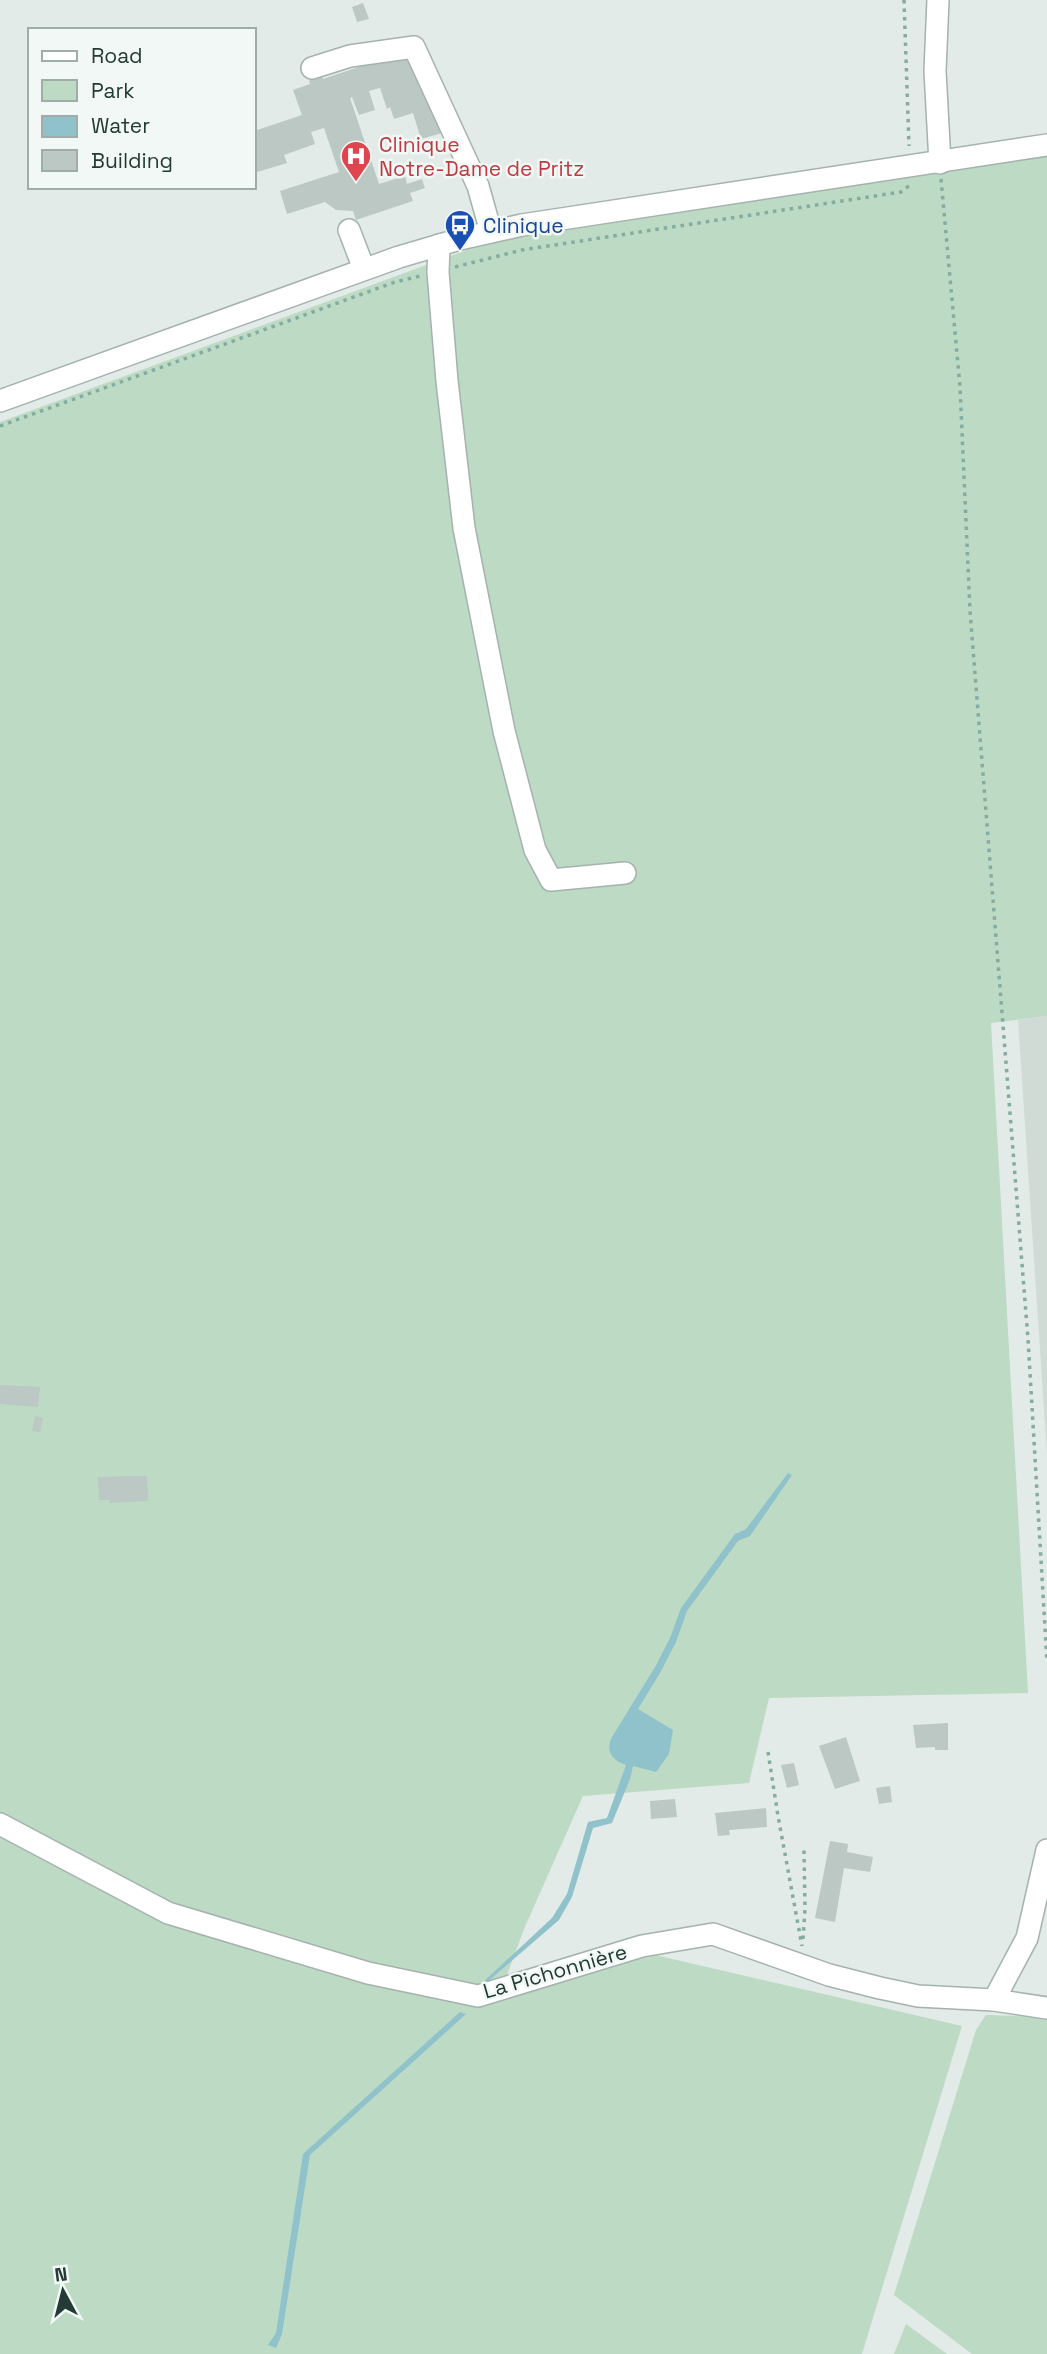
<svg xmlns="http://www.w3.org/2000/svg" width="1047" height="2354" viewBox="0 0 1047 2354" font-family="'Space Grotesk',sans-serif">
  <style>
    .built { fill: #d1dbd6 }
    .green { fill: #bddac5 }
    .water { fill: #8fc2cb }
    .building { fill: #bbc8c3 }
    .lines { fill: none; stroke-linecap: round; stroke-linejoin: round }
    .minor-casing { stroke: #a5b2ae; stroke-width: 24 }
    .path { stroke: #85aca0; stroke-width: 3.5; stroke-dasharray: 3.5 5; stroke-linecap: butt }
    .minor { stroke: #fff; stroke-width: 21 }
    .labels { text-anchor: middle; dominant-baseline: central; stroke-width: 5; stroke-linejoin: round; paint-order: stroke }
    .health-label { font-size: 21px; fill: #be3a42; stroke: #f2f8f5; text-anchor: start }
    .transit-label { font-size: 21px; fill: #164399; stroke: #f2f8f5; text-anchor: start }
    .street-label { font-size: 21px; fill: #243a34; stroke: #f2f8f5 }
  </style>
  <rect width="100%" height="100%" fill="#e2ebe7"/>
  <path class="built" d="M1047,1016V1454L1018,1020Z"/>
  <g class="green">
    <path d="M1047,148V1016L991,1023L1028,1693L769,1698L749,1783L583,1796L524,1929L499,1996L655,1955L962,2026L862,2354H0V422L494,240Z"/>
    <path d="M986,2015L1047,2017V2354H972L894,2295L976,2030Z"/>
    <path d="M906,2324L947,2354H894Z"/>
  </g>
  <g class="water">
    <path d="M788,1473L792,1475L750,1536L738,1541L687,1611L676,1642L660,1673L638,1709L673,1730L669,1754L656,1772L633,1766L630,1779L612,1823L593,1828L572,1897L559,1920L486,1983L480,1985L552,1918L567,1894L588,1822L607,1818L626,1765C612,1760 605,1751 612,1737L655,1667L670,1638L681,1608L735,1534L746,1529Z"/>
    <path d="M460,2012L466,2014L310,2155L282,2334L276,2348L268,2345L276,2333L303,2154Z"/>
  </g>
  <g class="building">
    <path d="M363,3L369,19L357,22L352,7Z"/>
    <path d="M400,53L402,59L410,57L419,68L442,133L421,139L413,113L394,119L390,107L387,109L380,88L369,91L375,110L359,115L352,97L350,98L379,184L405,176L407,184L422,179L425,188L410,193L413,201L356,220L353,211L336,210L325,202L287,214L280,191L339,172L324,128L311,132L315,144L284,155L287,163L254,173V131L302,115L293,90L310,84L309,79L321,74L323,79Z"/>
    <path d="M0,1385L40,1387L38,1407L0,1404Z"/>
    <path d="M35,1416L43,1418L40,1432L32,1431Z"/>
    <path d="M129,1476H147L148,1501L109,1503L110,1500H99L98,1477Z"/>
    <path d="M948,1723V1750H935V1747L916,1748L913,1725Z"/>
    <path d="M846,1737L860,1781L835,1789L819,1746Z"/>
    <path d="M794,1763L799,1785L787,1788L781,1765Z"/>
    <path d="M890,1786L892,1802L879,1804L876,1788Z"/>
    <path d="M675,1799L677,1817L651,1819L650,1801Z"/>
    <path d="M766,1808L767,1827L729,1830L730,1835L718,1836L715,1813Z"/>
    <path d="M830,1841L848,1844L847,1852L873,1857L870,1872L844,1868L835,1922L815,1918Z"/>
  </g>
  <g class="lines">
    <g class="minor-casing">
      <g id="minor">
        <path d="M938,0L935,71L940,163"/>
        <path d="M312,68L350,56L414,47L478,186L491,232"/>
        <path d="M349,230L364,269"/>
        <path d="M439,245L438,272L447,381L464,528L504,731L535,850L551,880L625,873"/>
        <path d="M0,401L399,257L460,239L522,225L1047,145"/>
        <path d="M0,1824L168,1913L368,1973L478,1996L642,1946L713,1934L829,1975L880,1988L918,1996L994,2000L1047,2008"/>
        <path d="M994,2000L1027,1938L1047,1850"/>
      </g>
    </g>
    <g class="path">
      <path d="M904,0L909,146"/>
      <path d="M941,179L960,387L970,611L1028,1339L1047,1662"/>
      <path d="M455,267L522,250L901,192L910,185"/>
      <path d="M0,426L395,282L420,276"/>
      <path d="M768,1752L778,1816L802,1946"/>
      <path d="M803,1939L805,1909L804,1850"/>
    </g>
    <use href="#minor" class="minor"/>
  </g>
  <defs>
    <g id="hospital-pin" transform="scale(1.575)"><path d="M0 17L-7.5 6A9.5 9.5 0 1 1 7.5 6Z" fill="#e0444e" stroke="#f2f8f5"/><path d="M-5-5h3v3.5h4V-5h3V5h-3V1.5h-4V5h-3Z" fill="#fff"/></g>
    <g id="bus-pin" transform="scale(1.575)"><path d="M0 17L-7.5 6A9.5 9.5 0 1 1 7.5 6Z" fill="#1a4fb4" stroke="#f2f8f5"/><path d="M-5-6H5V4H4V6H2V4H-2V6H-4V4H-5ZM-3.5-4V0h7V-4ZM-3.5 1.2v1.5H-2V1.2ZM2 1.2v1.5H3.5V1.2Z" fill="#fff"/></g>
  </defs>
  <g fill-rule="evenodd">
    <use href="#hospital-pin" x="356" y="156"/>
    <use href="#bus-pin" x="460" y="225"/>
  </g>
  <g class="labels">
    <g class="health-label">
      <text x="379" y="144">Clinique<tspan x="379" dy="24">Notre-Dame de Pritz</tspan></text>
    </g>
    <g class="transit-label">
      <text x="483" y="225">Clinique</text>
    </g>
    <g class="street-label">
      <text transform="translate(555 1971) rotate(-16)">La Pichonnière</text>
    </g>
  </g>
  <rect x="28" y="28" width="228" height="161" fill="#f2f8f5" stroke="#a0aca8" stroke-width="2"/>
  <rect x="42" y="51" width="35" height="10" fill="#ffffff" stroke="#a0aca8" stroke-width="2"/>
  <text x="91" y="63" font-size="21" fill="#243a34">Road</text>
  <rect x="42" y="80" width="35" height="21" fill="#bddac5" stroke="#a0aca8" stroke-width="2"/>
  <text x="91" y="98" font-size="21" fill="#243a34">Park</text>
  <rect x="42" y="116" width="35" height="21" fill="#8fc2cb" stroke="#a0aca8" stroke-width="2"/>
  <text x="91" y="133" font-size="21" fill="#243a34">Water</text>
  <rect x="42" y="150" width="35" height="21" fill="#bbc8c3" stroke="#a0aca8" stroke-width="2"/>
  <text x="91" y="168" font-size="21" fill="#243a34">Building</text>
  <g transform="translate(63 2291) rotate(353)" stroke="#f2f8f5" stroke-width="5" paint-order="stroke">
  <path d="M0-5L12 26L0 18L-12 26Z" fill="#243a34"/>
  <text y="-10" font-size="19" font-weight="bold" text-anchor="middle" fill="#243a34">N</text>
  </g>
</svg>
